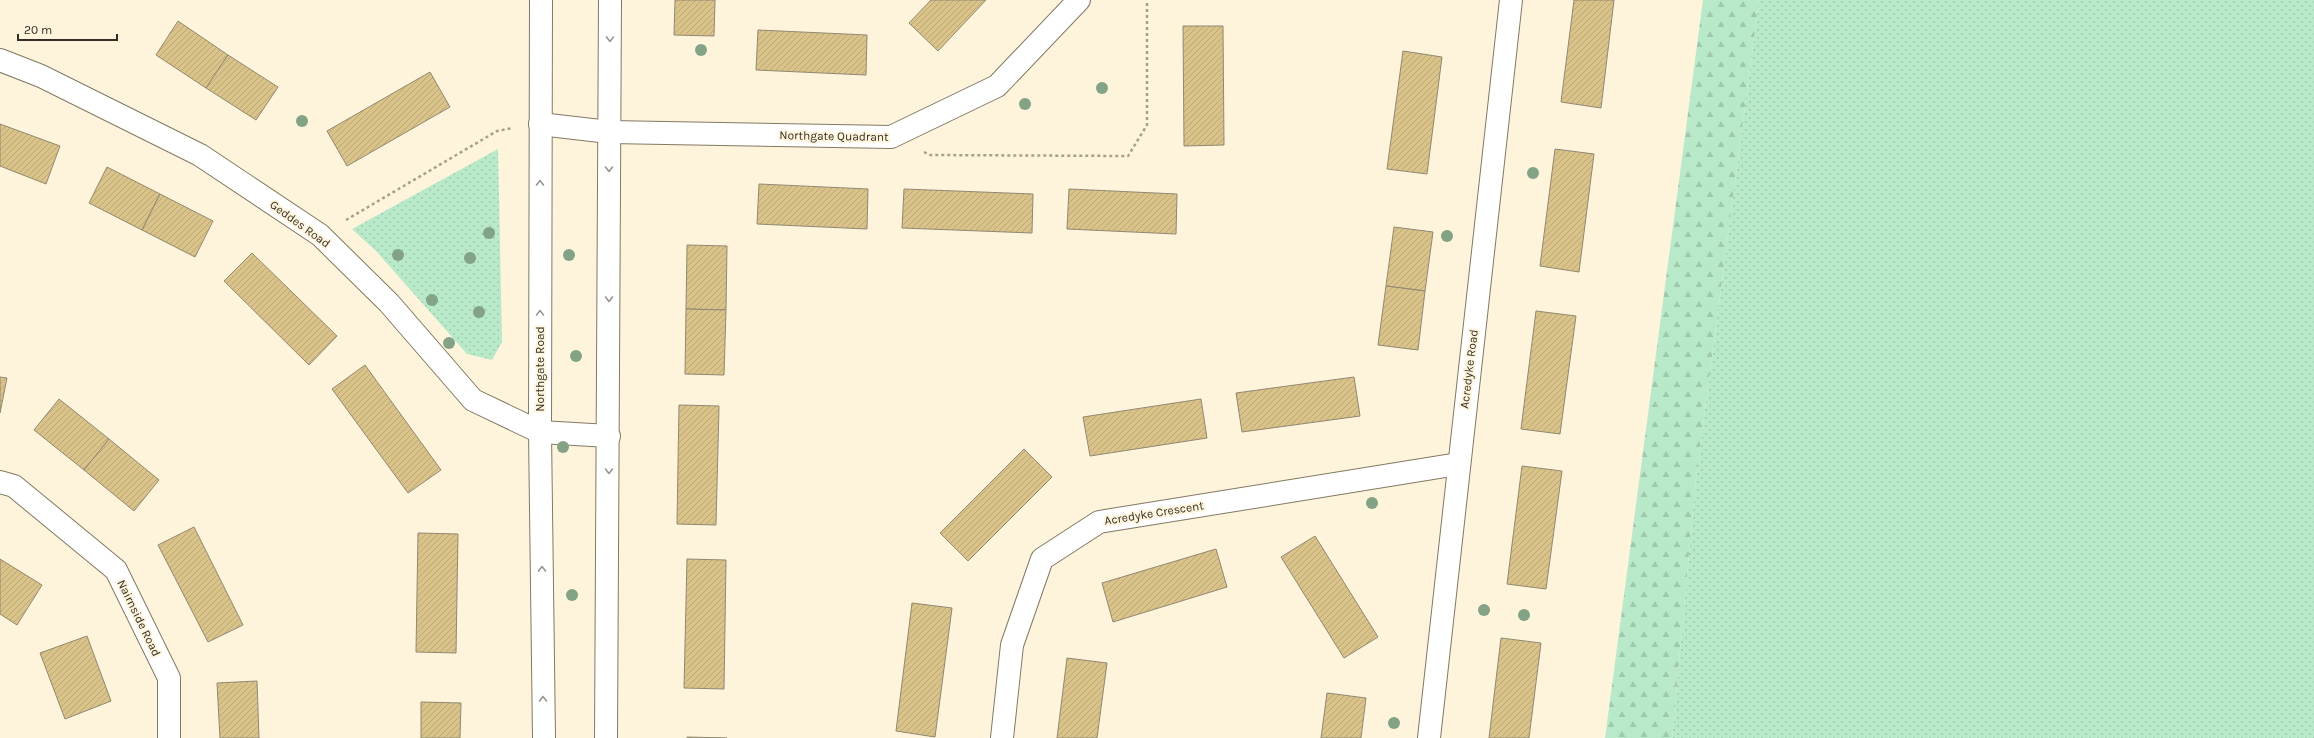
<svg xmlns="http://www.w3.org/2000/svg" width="2314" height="738" viewBox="0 0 2314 738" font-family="Karla,sans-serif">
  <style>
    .grass { fill: url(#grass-dots) }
    .forest { fill: url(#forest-firs) }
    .building { fill: url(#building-hatch); stroke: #918872 }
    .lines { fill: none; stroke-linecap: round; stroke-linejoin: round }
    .minor-casing { stroke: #827963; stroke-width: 24 }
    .tertiary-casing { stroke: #827963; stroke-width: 24 }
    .path { stroke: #a69f8d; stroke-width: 2.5; stroke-dasharray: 3 3; stroke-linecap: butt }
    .minor { stroke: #fff; stroke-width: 22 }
    .tertiary { stroke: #fff; stroke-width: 22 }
    .tree { fill: #82a385 }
    .oneway { stroke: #989692 }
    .labels { text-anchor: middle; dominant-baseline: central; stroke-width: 4; stroke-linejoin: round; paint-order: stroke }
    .street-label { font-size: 12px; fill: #322e25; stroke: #fef4db }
  </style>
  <defs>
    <pattern id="grass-dots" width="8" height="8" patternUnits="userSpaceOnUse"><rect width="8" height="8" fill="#b8eaca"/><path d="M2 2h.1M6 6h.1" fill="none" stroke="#9fc9ad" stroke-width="1.8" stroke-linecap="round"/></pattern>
    <pattern id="forest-firs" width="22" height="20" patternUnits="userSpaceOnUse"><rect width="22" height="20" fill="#b8eaca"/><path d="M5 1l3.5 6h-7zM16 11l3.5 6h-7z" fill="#9fc9ad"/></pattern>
    <pattern id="building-hatch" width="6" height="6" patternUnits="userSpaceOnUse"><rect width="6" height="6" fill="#d9c389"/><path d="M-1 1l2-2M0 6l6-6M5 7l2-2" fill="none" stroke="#bba876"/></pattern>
  </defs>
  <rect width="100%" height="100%" fill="#fef4db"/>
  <g class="grass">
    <path d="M1759,0H2314V738H1672L1696,478Z"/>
    <path d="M498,149L502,342L492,360L467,354L376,251L352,229Z"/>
  </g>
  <path class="forest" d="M1703,0H1759L1696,478L1672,738H1605Z"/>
  <g class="building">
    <path d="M675,0H715L714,36L674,35Z"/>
    <path d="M931,0H986L938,51L909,23Z"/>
    <path d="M1574,0H1614L1601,108L1561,102Z"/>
    <path d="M178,21L228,55L206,88L156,55Z"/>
    <path d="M1183,26H1223L1224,145L1184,146Z"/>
    <path d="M758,30L867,35L866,75L756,70Z"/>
    <path d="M1403,51L1442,57L1427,174L1387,169Z"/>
    <path d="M228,55L278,87L256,120L206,88Z"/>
    <path d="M430,72L450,107L347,166L327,131Z"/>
    <path d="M0,124L60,146L46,184L0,166Z"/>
    <path d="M1555,149L1594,154L1579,272L1540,266Z"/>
    <path d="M107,167L160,194L142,230L89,203Z"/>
    <path d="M759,184L868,189L867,229L757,224Z"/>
    <path d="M904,189L1033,194L1032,233L902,228Z"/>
    <path d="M1069,189L1177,194L1176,234L1067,229Z"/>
    <path d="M160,194L213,221L195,257L142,230Z"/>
    <path d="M1394,227L1433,232L1425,291L1386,286Z"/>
    <path d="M687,245L727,246L726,310L686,309Z"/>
    <path d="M252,253L337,336L309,365L224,281Z"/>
    <path d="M1386,286L1425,291L1418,350L1378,345Z"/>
    <path d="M686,309L726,310L724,375L685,374Z"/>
    <path d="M1536,311L1576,316L1560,434L1521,429Z"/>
    <path d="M365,365L441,470L408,493L332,389Z"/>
    <path d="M0,377L7,378L0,413Z"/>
    <path d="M1354,377L1360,416L1242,432L1236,393Z"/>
    <path d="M59,399L109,439L84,470L34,430Z"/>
    <path d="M1201,399L1207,438L1090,456L1083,417Z"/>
    <path d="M679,405L719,406L716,525L677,524Z"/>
    <path d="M109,439L159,480L134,511L84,470Z"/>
    <path d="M1024,449L1052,477L968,561L940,533Z"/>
    <path d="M1522,466L1562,471L1546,589L1507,584Z"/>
    <path d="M194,527L243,625L208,642L158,545Z"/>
    <path d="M418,533L458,534L456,653L416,652Z"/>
    <path d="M1315,536L1378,637L1344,658L1281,557Z"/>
    <path d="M1216,549L1227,587L1113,622L1102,583Z"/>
    <path d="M0,559L42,585L17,625L0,614Z"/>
    <path d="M687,559L726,560L724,689L684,688Z"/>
    <path d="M912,603L952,608L935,737L896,731Z"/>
    <path d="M87,636L111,701L65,719L40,653Z"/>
    <path d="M1501,638L1541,643L1529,738H1489Z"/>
    <path d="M1067,658L1107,663L1097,738H1057Z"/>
    <path d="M257,681L259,738H220L217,683Z"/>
    <path d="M1327,693L1366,698L1361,738H1321Z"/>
    <path d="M421,702L461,703L460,738H421Z"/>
    <path d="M687,737L727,738H687Z"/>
  </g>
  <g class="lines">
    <g class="minor-casing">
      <g id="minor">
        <path d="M0,60L41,76L200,155L320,235L389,303L473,400L540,432L609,436"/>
        <path d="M540,124L609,132L891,137L997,86L1079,0"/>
        <path d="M0,482L14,486L116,570L169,678V738"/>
        <path d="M1002,738L1012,645L1042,559L1099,522L1458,464"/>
        <path d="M1429,738L1511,0"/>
      </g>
    </g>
    <g class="tertiary-casing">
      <g id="tertiary">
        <path d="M541,0L540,432L544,738"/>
        <path d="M606,738L610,0"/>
      </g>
    </g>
    <g class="path">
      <path d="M924,152L930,155L1128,156L1147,125V0"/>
      <path d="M346,220L497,131L513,128"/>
    </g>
    <use href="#minor" class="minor"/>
    <use href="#tertiary" class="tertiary"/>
  </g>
  <g class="tree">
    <circle cx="701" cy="50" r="6"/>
    <circle cx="1102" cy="88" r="6"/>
    <circle cx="1025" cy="104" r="6"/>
    <circle cx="302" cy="121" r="6"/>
    <circle cx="1533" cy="173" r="6"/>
    <circle cx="489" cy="233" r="6"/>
    <circle cx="1447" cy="236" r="6"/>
    <circle cx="398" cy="255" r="6"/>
    <circle cx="569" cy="255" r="6"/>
    <circle cx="470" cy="258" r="6"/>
    <circle cx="432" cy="300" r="6"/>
    <circle cx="479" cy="312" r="6"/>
    <circle cx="449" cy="343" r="6"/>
    <circle cx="576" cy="356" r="6"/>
    <circle cx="563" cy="447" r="6"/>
    <circle cx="1372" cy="503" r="6"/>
    <circle cx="572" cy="595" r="6"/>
    <circle cx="1484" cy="610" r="6"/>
    <circle cx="1524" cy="615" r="6"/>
    <circle cx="1394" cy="723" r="6"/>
  </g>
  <defs><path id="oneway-chevron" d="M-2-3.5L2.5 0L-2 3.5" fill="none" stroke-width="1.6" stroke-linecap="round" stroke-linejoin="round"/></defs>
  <g class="oneway">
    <use href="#oneway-chevron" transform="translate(610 39) rotate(91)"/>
    <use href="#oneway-chevron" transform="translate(609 169) rotate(90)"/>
    <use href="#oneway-chevron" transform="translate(540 183) rotate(-90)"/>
    <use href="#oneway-chevron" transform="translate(609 299) rotate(90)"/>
    <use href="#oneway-chevron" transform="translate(540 313) rotate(-90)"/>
    <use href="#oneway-chevron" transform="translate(609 471) rotate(91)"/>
    <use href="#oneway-chevron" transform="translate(542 569) rotate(-91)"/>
    <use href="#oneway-chevron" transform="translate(543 699) rotate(-91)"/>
  </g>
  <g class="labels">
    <g class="street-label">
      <text transform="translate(834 136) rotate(1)">Northgate Quadrant</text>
      <text transform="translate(300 224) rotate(36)">Geddes Road</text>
      <text transform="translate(540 369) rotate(-90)">Northgate Road</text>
      <text transform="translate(1469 369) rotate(-83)">Acredyke Road</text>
      <text transform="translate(1154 513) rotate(-9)">Acredyke Crescent</text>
      <text transform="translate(139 618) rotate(64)">Nairnside Road</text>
    </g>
  </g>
  <path d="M18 34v6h99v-6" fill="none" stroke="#322e25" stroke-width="2"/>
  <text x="24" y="34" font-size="12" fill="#322e25" stroke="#fef4db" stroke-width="3" paint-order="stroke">20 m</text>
</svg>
